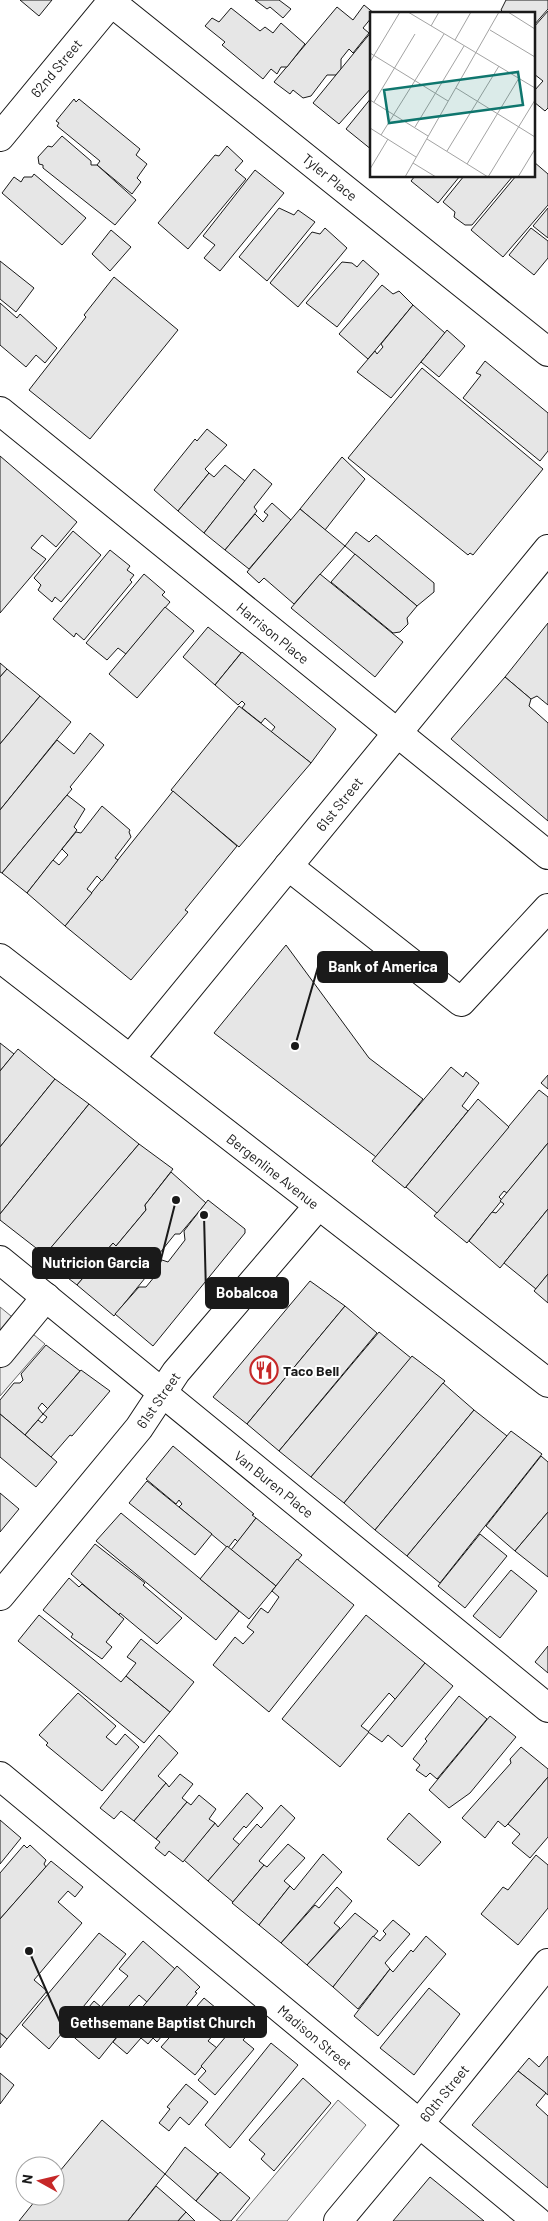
<svg xmlns="http://www.w3.org/2000/svg" width="548" height="2221" viewBox="0 0 548 2221" font-family="Barlow,sans-serif">
  <style>
    .built { fill: #ededed; stroke: #6a6a6a }
    .building { fill: #e6e6e6; stroke: #1a1a1a }
    .lines { fill: none; stroke-linecap: round; stroke-linejoin: round }
    .minor-casing { stroke: #1a1a1a; stroke-width: 30 }
    .minor { stroke: #fff; stroke-width: 28 }
    .labels { text-anchor: middle; dominant-baseline: central; stroke-width: 4; stroke-linejoin: round; paint-order: stroke }
    .street-label { font-size: 14px; fill: #1a1a1a; stroke: #fff }
    .poi-label { font-size: 14px; font-weight: bold; fill: #1a1a1a; stroke: #fff; text-anchor: start }
    .inset-road { fill: none; stroke: #a3a3a3; stroke-width: 1 }
    .view { fill: #0f766e; fill-opacity: 0.15; stroke: #0f766e; stroke-width: 2.5 }
    .inset-edge { fill: none; stroke: #1a1a1a; stroke-width: 2.5 }
    .leader { fill: none; stroke: #1a1a1a; stroke-width: 2 }
    .callout-dot { fill: #1a1a1a; stroke: #fff; stroke-width: 2 }
    .callout { fill: #1a1a1a; stroke: #1a1a1a; stroke-width: 2 }
    .callout-label { font-size: 15px; text-anchor: middle; font-weight: bold; fill: #fff }
  </style>
  <rect width="100%" height="100%" fill="#fff"/>
  <g class="built">
    <path d="M0,1307L45,1344L0,1396Z"/>
    <path d="M338,2100L366,2125L287,2221H236Z"/>
  </g>
  <g class="building">
    <path d="M20,0H52L39,16Z"/>
    <path d="M255,0H279L291,9L283,18L270,7L267,9Z"/>
    <path d="M506,0H548V9L534,25V14H505L501,10Z"/>
    <path d="M364,5L375,14H372V17L363,28L369,33L353,53L349,49L341,59V69L336,75H327L311,96L303,98L293,90L290,94L274,82L337,7L353,20Z"/>
    <path d="M231,8L260,31L265,27L273,33L281,23L305,44L287,67H281L277,74L271,69L263,79L222,45L225,42L205,26L212,18L219,22Z"/>
    <path d="M548,11V108L545,111L534,102V91L543,81L534,74V27Z"/>
    <path d="M372,31V87L339,124L313,103Z"/>
    <path d="M372,97V150L346,129Z"/>
    <path d="M74,99L76,102L79,99L140,149L136,155L147,164L137,178L141,182L132,194L97,165L100,161L57,126L59,123L56,121Z"/>
    <path d="M62,136L91,161V165H97L136,200L115,225L43,168V165L39,164L38,157L48,146L52,147Z"/>
    <path d="M227,146L243,161L235,170L246,179L188,249L158,223L215,155L219,156Z"/>
    <path d="M534,162L548,174V205L503,257L471,230L516,176H534Z"/>
    <path d="M255,170L284,193L220,271L204,258L215,245L203,236Z"/>
    <path d="M34,174L86,218L62,245L2,193L14,177L21,182L24,177H32Z"/>
    <path d="M415,176H460L438,203L411,181Z"/>
    <path d="M464,176H513L472,225H465L454,217L455,212L443,202Z"/>
    <path d="M279,208L294,215L298,210L315,222L267,281L239,257Z"/>
    <path d="M548,208V238L533,226Z"/>
    <path d="M325,228L347,248L298,307L270,283L312,232L320,234Z"/>
    <path d="M531,228L548,241V258L534,275L509,255Z"/>
    <path d="M111,230L131,247L110,271L92,254Z"/>
    <path d="M363,260L379,274L337,327L306,303L342,262L352,263L357,267Z"/>
    <path d="M0,261L34,288L16,312L0,299Z"/>
    <path d="M114,277L178,330L90,439L29,390L86,317L84,315Z"/>
    <path d="M382,285L393,294L399,291L413,305L368,359L339,334Z"/>
    <path d="M0,303L17,318L20,314L57,348L45,363L36,355L26,367L0,345Z"/>
    <path d="M413,305L445,333L391,398L357,372L375,351L377,354L383,347L381,344Z"/>
    <path d="M447,330L465,346L439,377L421,362Z"/>
    <path d="M485,361L548,413V451L540,461L463,398L481,375L476,373Z"/>
    <path d="M422,368L543,469L473,555L470,553L468,555L348,458Z"/>
    <path d="M207,429L227,445L205,469L209,473L178,511L154,490L195,439L197,441Z"/>
    <path d="M0,456L77,522L56,547L42,535L31,548L46,559L0,613Z"/>
    <path d="M342,457L365,479L325,530L300,509Z"/>
    <path d="M225,465L245,481L204,533L178,511L209,473L214,477Z"/>
    <path d="M254,469L272,484L254,507L257,511L225,550L204,533Z"/>
    <path d="M272,503L291,520L249,569L225,550L255,514L263,522L268,515L264,512Z"/>
    <path d="M300,509L345,546L294,604L264,578L259,583L247,572Z"/>
    <path d="M73,531L101,555L61,602L55,597L52,602L38,590L41,585L34,578Z"/>
    <path d="M356,532L369,542L376,535L434,583V592L417,606L345,546Z"/>
    <path d="M110,550L130,566L127,570L134,575L130,580L132,582L84,640L76,633L74,637L53,619Z"/>
    <path d="M355,554L417,606L407,618L408,624L400,632L393,633L331,582Z"/>
    <path d="M144,574L165,592L162,595L170,602L126,654L118,648L107,660L86,643Z"/>
    <path d="M320,574L403,642L375,677L291,608Z"/>
    <path d="M165,607L194,631L137,698L109,674Z"/>
    <path d="M548,623V705L537,696L531,699L505,677Z"/>
    <path d="M208,627L241,653L215,685L183,657Z"/>
    <path d="M242,652L336,729L311,763L271,732L275,727L265,718L261,723L242,708L245,704L242,701L238,705L215,685Z"/>
    <path d="M0,663L7,669L0,677Z"/>
    <path d="M7,669L40,696L0,744V677Z"/>
    <path d="M505,677L531,699L529,706L548,723V821L451,739Z"/>
    <path d="M40,696L71,722L0,810V744Z"/>
    <path d="M239,706L311,763L239,847L171,790Z"/>
    <path d="M90,733L104,745L70,787L72,789L2,873L0,872V810L57,740L74,754Z"/>
    <path d="M173,791L237,846L185,910L188,912L131,980L65,926Z"/>
    <path d="M67,795L85,809L74,827L77,830L27,893L2,873Z"/>
    <path d="M102,806L130,830L129,832L131,837L115,858L118,860L102,881L97,876L87,889L92,893L65,926L27,893L53,860L59,865L68,855L62,849L76,832L81,833Z"/>
    <path d="M286,945L369,1058L423,1099L376,1157L214,1033Z"/>
    <path d="M0,1043L14,1054L0,1071Z"/>
    <path d="M18,1049L55,1079L0,1147V1071Z"/>
    <path d="M451,1067L463,1077L466,1072L479,1083L462,1106L468,1111L405,1188L372,1161Z"/>
    <path d="M548,1075V1089L541,1083Z"/>
    <path d="M55,1079L89,1104L0,1214V1147Z"/>
    <path d="M539,1090L548,1097V1143L507,1193L504,1191L499,1197L502,1200L467,1243L434,1216Z"/>
    <path d="M478,1099L509,1127L437,1213L406,1187Z"/>
    <path d="M89,1104L139,1144L45,1255L0,1220V1214Z"/>
    <path d="M548,1143V1209L500,1268L469,1241L492,1212L496,1213L504,1204L500,1201Z"/>
    <path d="M139,1144L173,1169L145,1205L146,1210L116,1246L113,1243L77,1285L42,1258Z"/>
    <path d="M171,1172L206,1203L180,1234H175L147,1269L150,1272L114,1316L77,1285L113,1243L116,1246L146,1210L145,1205Z"/>
    <path d="M208,1200L245,1229V1233L153,1346L115,1314L139,1287H146L155,1276L154,1271L162,1260L168,1262L185,1240L184,1231Z"/>
    <path d="M548,1209V1274L536,1289L504,1263Z"/>
    <path d="M548,1274V1303L534,1291Z"/>
    <path d="M310,1281L345,1306L247,1424L213,1397Z"/>
    <path d="M345,1306L377,1333L279,1451L247,1424Z"/>
    <path d="M379,1332L411,1358L311,1477L279,1451Z"/>
    <path d="M46,1345L80,1371L48,1409L42,1403L38,1408L43,1414L25,1435L0,1414V1400L14,1383H20L23,1380L21,1374Z"/>
    <path d="M412,1356L445,1381L344,1503L311,1477Z"/>
    <path d="M81,1370L110,1391L72,1436L70,1435L51,1457L25,1435L38,1420L42,1423L47,1417L43,1414Z"/>
    <path d="M443,1383L474,1410L375,1530L344,1503Z"/>
    <path d="M474,1410L507,1436L407,1556L375,1530Z"/>
    <path d="M0,1414L57,1462L36,1487L0,1457Z"/>
    <path d="M511,1431L542,1454L440,1583L407,1556Z"/>
    <path d="M173,1446L254,1514L252,1515L256,1518L238,1542L235,1539L228,1548L179,1507L182,1504L179,1500L176,1504L146,1479Z"/>
    <path d="M541,1456L548,1462V1512L515,1551L486,1526Z"/>
    <path d="M147,1481L212,1534L195,1555L129,1503Z"/>
    <path d="M0,1493L19,1509L0,1532Z"/>
    <path d="M548,1512V1577L515,1551Z"/>
    <path d="M121,1513L239,1611L216,1640L96,1541Z"/>
    <path d="M256,1518L302,1555L276,1586L231,1550Z"/>
    <path d="M480,1534L507,1556L465,1608L438,1586Z"/>
    <path d="M95,1544L145,1583L143,1585L182,1618L157,1644L120,1613L119,1615L71,1574Z"/>
    <path d="M227,1546L276,1586L249,1619L200,1579Z"/>
    <path d="M297,1559L354,1605L269,1712L213,1665L235,1637L243,1644L254,1632L247,1627L261,1608L268,1613L279,1597L272,1591Z"/>
    <path d="M511,1570L537,1591L500,1638L473,1616Z"/>
    <path d="M69,1578L79,1587L82,1584L124,1619L106,1642L112,1647L102,1659L71,1637L73,1634L43,1610Z"/>
    <path d="M39,1615L121,1682L126,1676L170,1712L144,1743L18,1641Z"/>
    <path d="M366,1615L425,1663L396,1700L389,1693L361,1726L369,1732L340,1767L282,1719Z"/>
    <path d="M141,1639L194,1682L170,1712L126,1676L136,1663L127,1657Z"/>
    <path d="M548,1646V1673L535,1662Z"/>
    <path d="M425,1663L453,1686L402,1747L388,1735L382,1742L368,1732Z"/>
    <path d="M78,1693L116,1726L106,1737L116,1745L125,1734L139,1747L102,1791L46,1745L48,1743L39,1735Z"/>
    <path d="M459,1696L487,1719L437,1779L430,1773L426,1777L416,1770L420,1765L413,1759L427,1741L425,1739Z"/>
    <path d="M490,1716L516,1737L470,1793L449,1808L429,1790Z"/>
    <path d="M159,1735L178,1753L158,1776L166,1783L134,1821L121,1811L114,1819L100,1808Z"/>
    <path d="M521,1747L548,1769V1777L508,1824L505,1827L498,1821L485,1838L462,1818L511,1763L510,1759Z"/>
    <path d="M180,1774L193,1784L182,1798L187,1802L156,1839L134,1821L166,1783L169,1787Z"/>
    <path d="M548,1777V1837L530,1858L512,1843L520,1834L508,1824Z"/>
    <path d="M247,1793L263,1808L246,1828L244,1826L233,1839L240,1845L208,1881L184,1860L215,1823L218,1827Z"/>
    <path d="M199,1795L216,1809L209,1819L215,1823L183,1862L169,1851L165,1856L155,1848L160,1842L156,1839L187,1802L191,1805Z"/>
    <path d="M281,1805L295,1818L259,1861L264,1865L233,1902L208,1881L257,1824L261,1828Z"/>
    <path d="M409,1813L441,1842L419,1866L387,1839Z"/>
    <path d="M0,1820L21,1838L0,1864Z"/>
    <path d="M288,1844L305,1858L284,1881L290,1886L259,1925L232,1903L264,1865L267,1867Z"/>
    <path d="M24,1845L27,1848L30,1845L46,1860L44,1864L46,1867L0,1919V1873Z"/>
    <path d="M323,1854L342,1872L281,1943L259,1925L290,1886L294,1890Z"/>
    <path d="M536,1855L548,1865V1908L518,1945L481,1914L503,1887L508,1890Z"/>
    <path d="M51,1861L83,1887L75,1897L68,1891L58,1902L82,1923L34,1980L47,1991L7,2039L0,2033V1919Z"/>
    <path d="M337,1887L352,1901L334,1923L340,1928L307,1965L281,1943L315,1905L319,1908Z"/>
    <path d="M355,1913L378,1931L333,1987L307,1965Z"/>
    <path d="M393,1920L410,1934L385,1963L390,1969L358,2009L333,1987L373,1936L380,1941L386,1934L383,1931Z"/>
    <path d="M99,1933L126,1954L49,2049L22,2025Z"/>
    <path d="M426,1936L446,1954L378,2036L354,2016L390,1969L393,1972L411,1950L413,1952Z"/>
    <path d="M143,1941L175,1969L147,2002L139,1995L119,2017L127,2024L99,2059L68,2032L94,2001L101,2007L128,1976L119,1969Z"/>
    <path d="M177,1966L200,1987L195,1992L197,1993L157,2042L153,2038L148,2044L141,2038L127,2054L113,2042Z"/>
    <path d="M429,1988L460,2014L414,2075L380,2048Z"/>
    <path d="M204,1998L228,2018L208,2041L217,2048L195,2075L161,2047Z"/>
    <path d="M238,2022L250,2032L243,2040L254,2049L215,2095L198,2080L206,2071L201,2066Z"/>
    <path d="M0,2033L7,2039L0,2048Z"/>
    <path d="M271,2043L298,2065L230,2148L205,2125Z"/>
    <path d="M548,2056V2095L518,2071L529,2058L539,2067Z"/>
    <path d="M518,2071L546,2093L536,2105L548,2116V2188L472,2125Z"/>
    <path d="M0,2073L14,2085L0,2104Z"/>
    <path d="M303,2078L331,2103L274,2171L261,2159L265,2154L249,2140Z"/>
    <path d="M186,2084L208,2102L189,2125L180,2117L169,2131L159,2123L170,2109L167,2107Z"/>
    <path d="M102,2120L165,2174L128,2221H19L39,2196H55V2177Z"/>
    <path d="M185,2147L218,2174L196,2201L165,2174Z"/>
    <path d="M220,2172L250,2198L231,2221H221L196,2201Z"/>
    <path d="M430,2177L484,2221H393Z"/>
    <path d="M156,2186L186,2212L178,2221H128Z"/>
    <path d="M186,2212L195,2221H178Z"/>
  </g>
  <g class="lines">
    <g class="minor-casing">
      <g id="minor">
        <path d="M111,2L548,352"/>
        <path d="M0,137L113,0"/>
        <path d="M0,411L548,855"/>
        <path d="M288,866L461,1002L548,908"/>
        <path d="M0,958L548,1383"/>
        <path d="M131,1058L548,549"/>
        <path d="M0,1260L548,1708"/>
        <path d="M0,1353L46,1297"/>
        <path d="M0,1596L139,1428L176,1372L318,1206"/>
        <path d="M0,1776L537,2221"/>
        <path d="M338,2221L419,2124L548,1963"/>
      </g>
    </g>
    <use href="#minor" class="minor"/>
  </g>
  <defs>
    <g id="restaurant-ring" transform="scale(1.4375)"><circle r="9.5" fill="#fff" stroke="#c62828" stroke-width="1.5"/><path d="M-5-6h1v4h1v-4h1v4h1v-4h1v5L-1.5 .5V6h-2V.5L-5-1ZM5-6V6H3V1.5H1.5Q1.5-4 5-6Z" fill="#c62828"/></g>
  </defs>
  <g fill-rule="evenodd">
    <use href="#restaurant-ring" x="264" y="1370"/>
  </g>
  <g class="labels">
    <g class="street-label">
      <text transform="translate(56 68) rotate(-50)">62nd Street</text>
      <text transform="translate(330 177) rotate(39)">Tyler Place</text>
      <text transform="translate(273 633) rotate(39)">Harrison Place</text>
      <text transform="translate(339 804) rotate(-51)">61st Street</text>
      <text transform="translate(273 1171) rotate(38)">Bergenline Avenue</text>
      <text transform="translate(158 1400) rotate(-55)">61st Street</text>
      <text transform="translate(274 1484) rotate(39)">Van Buren Place</text>
      <text transform="translate(315 2037) rotate(40)">Madison Street</text>
      <text transform="translate(444 2093) rotate(-51)">60th Street</text>
    </g>
    <g class="poi-label">
      <text x="283" y="1370">Taco Bell</text>
    </g>
  </g>
  <g transform="translate(370 12)">
    <rect width="165" height="165" fill="#fff"/>
    <path class="inset-road" d="M38,0L165,76M138,0L165,17M61,14L69,0M120,18L165,45M85,28L101,0M0,41L78,89M0,50L30,0M86,76L165,125M0,88L58,124M4,90L45,22M45,115L94,34M0,116L46,145M11,123L74,22M57,127L118,165L165,88M77,139L129,54M43,151L66,165M97,152L149,66M0,157L18,127M35,165L129,0M148,165L165,137"/>
    <path class="view" d="M148,60L153,93L19,111L14,78Z"/>
    <rect width="165" height="165" class="inset-edge"/>
  </g>
  <path class="leader" d="M295 1046L318 967M176 1200L160 1263M204 1215L206 1293M29 1951L60 2022"/>
  <g class="callout-dot">
    <circle cx="295" cy="1046" r="5"/>
    <circle cx="176" cy="1200" r="5"/>
    <circle cx="204" cy="1215" r="5"/>
    <circle cx="29" cy="1951" r="5"/>
  </g>
  <g class="callout">
    <rect x="318" y="952" width="129" height="30" rx="5"/>
    <rect x="33" y="1248" width="127" height="30" rx="5"/>
    <rect x="206" y="1278" width="82" height="30" rx="5"/>
    <rect x="60" y="2007" width="206" height="30" rx="5"/>
  </g>
  <g class="callout-label">
    <text x="383" y="972">Bank of America</text>
    <text x="96" y="1268">Nutricion Garcia</text>
    <text x="247" y="1298">Bobalcoa</text>
    <text x="163" y="2028">Gethsemane Baptist Church</text>
  </g>
  <g transform="translate(40 2181) rotate(278)"><circle r="24" fill="#ffffff" stroke="#a3a3a3"/>
  <path d="M0-4L9 19L0 12L-9 19Z" fill="#c62828"/>
  <text y="-8" font-size="14" font-weight="bold" text-anchor="middle" fill="#1a1a1a">N</text>
  </g>
</svg>
